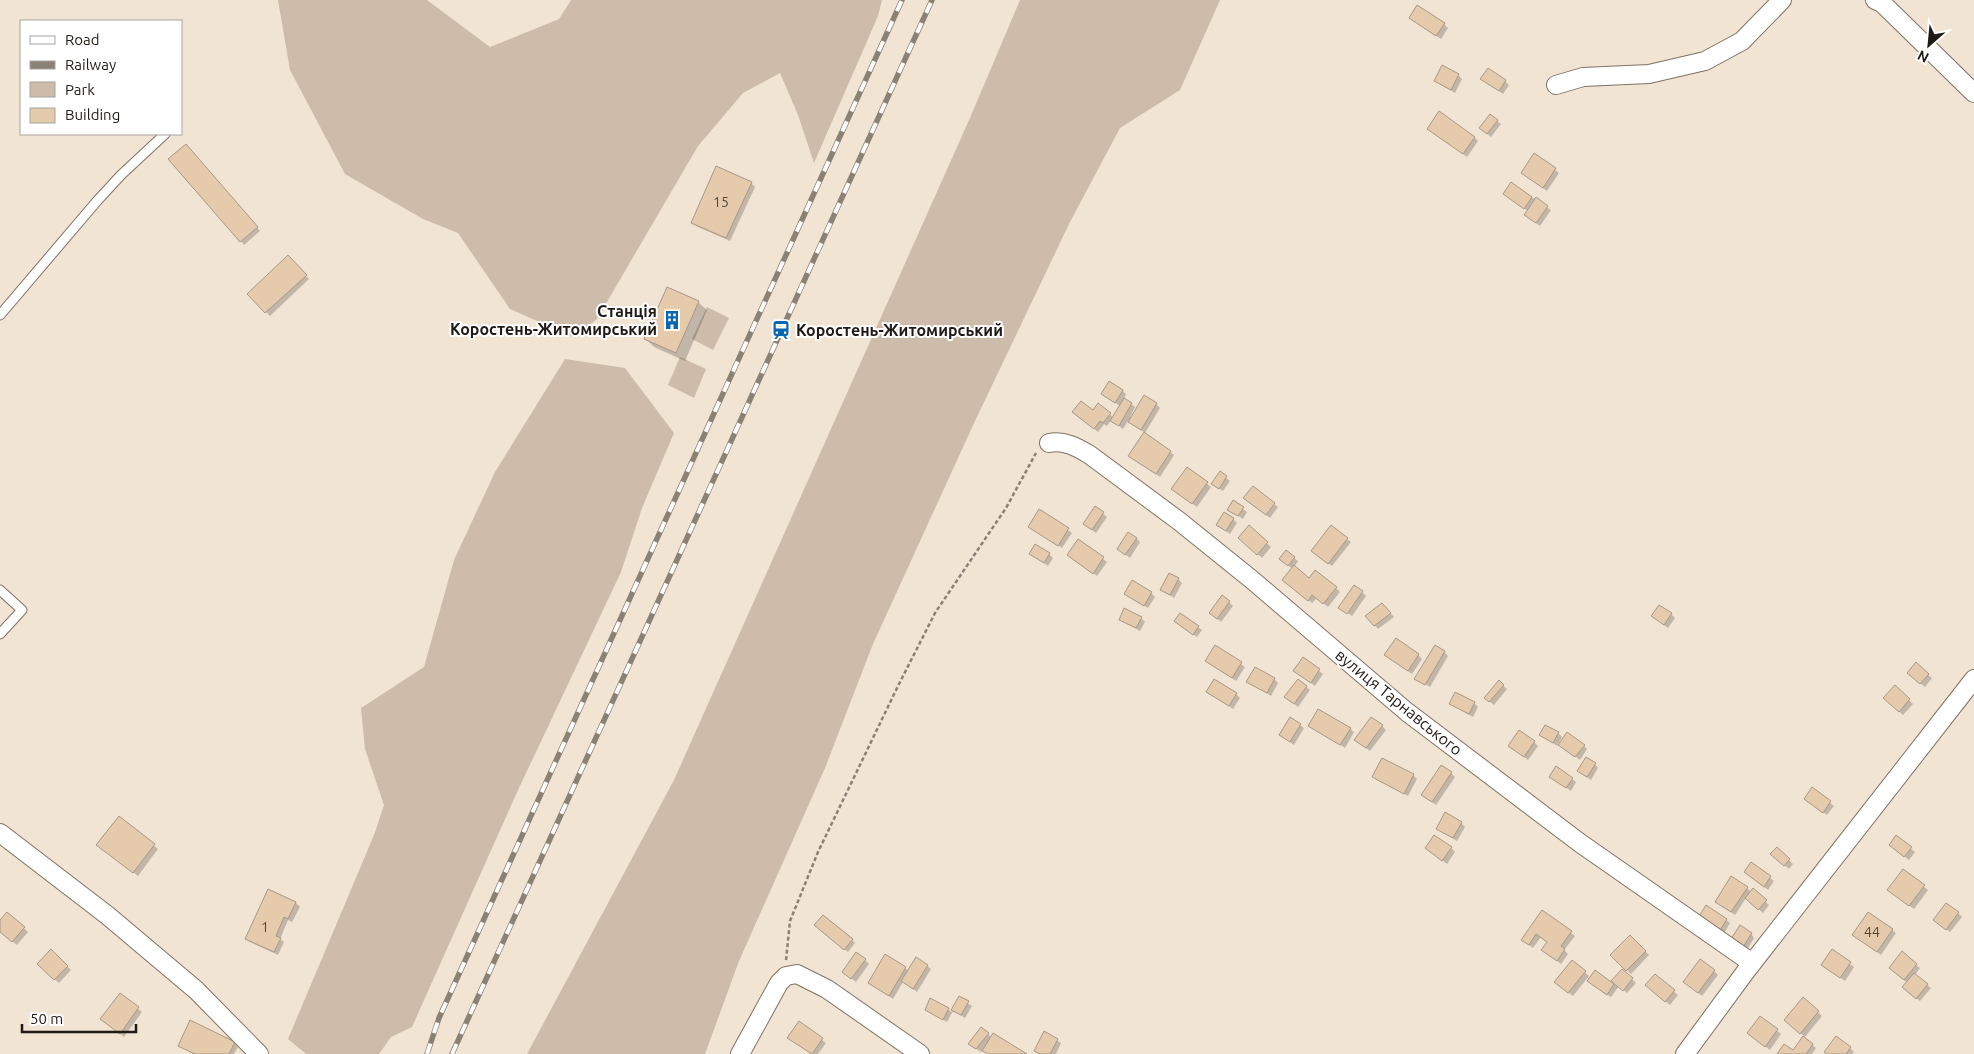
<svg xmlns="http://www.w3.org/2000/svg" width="1974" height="1054" viewBox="0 0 1974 1054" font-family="Ubuntu,sans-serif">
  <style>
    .green { fill: #ccbca9 }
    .shadow { fill: #0003 }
    .building { fill: #e5cbac; stroke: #a59889 }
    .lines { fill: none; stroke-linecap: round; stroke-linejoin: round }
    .lane-casing { stroke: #7f7264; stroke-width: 11 }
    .street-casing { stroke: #7f7264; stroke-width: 20 }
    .path { stroke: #8a8075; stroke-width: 2.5; stroke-dasharray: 4 2.5; stroke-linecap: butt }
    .lane { stroke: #fff; stroke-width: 9 }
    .street { stroke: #fff; stroke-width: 18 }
    .rail-casing { stroke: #8b8276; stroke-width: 5.5 }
    .rail { stroke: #fff; stroke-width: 4; stroke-dasharray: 11; stroke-linecap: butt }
    .labels { text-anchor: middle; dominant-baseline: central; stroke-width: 4; stroke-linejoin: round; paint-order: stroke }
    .number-label { font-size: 14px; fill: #50463b }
    .poi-label { font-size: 16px; font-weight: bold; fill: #1f1a15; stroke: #fff; text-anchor: end }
    .street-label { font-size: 16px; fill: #1f1a15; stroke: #fff }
  </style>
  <rect width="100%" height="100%" fill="#f2e4d3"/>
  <g class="green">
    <path d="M278,0H427L490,47L559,19L571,0H882L878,16L814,163L798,115L780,73L743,93L698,146L597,319L573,337L510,309L458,233L423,219L345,174L290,70Z"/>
    <path d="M1020,0H1220L1180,90L1120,128L1070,222L975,421L873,644L825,768L739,961L705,1054H527L674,780L970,118Z"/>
    <path d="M707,307L729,318L713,350L692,339Z"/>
    <path d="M680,357L706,369L694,398L668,385Z"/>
    <path d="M565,359L625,368L674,433L642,508L621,572L519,788L412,1027L391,1037L379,1054H306L288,1039L374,835L384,805L365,749L361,708L424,667L454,560L495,472Z"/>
  </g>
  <g class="shadow">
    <path d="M1410,18L1444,24L1448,28L1441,39Z"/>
    <path d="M1458,75L1462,79L1455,93L1435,81Z"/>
    <path d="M1482,79L1505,81L1509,85L1503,94Z"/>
    <path d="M1497,121L1501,124L1491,137L1480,128Z"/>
    <path d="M1428,129L1475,138L1478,141L1467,157Z"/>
    <path d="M190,150L260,231L244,245L241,241Z"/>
    <path d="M1535,155L1559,173L1547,191L1526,176Z"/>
    <path d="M751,183L755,187L730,241L696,226L692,222Z"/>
    <path d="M1512,184L1551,210L1540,226L1525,215L1528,211L1508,197Z"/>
    <path d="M288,257L309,279L270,316L249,294Z"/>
    <path d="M698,302L707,310L685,361L654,347L646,339Z"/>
    <path d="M1123,391L1126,394L1124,399L1135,407L1130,417L1132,418L1156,404L1160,408L1145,433L1128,421L1123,429L1111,420L1107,426L1104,424L1098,432L1078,416L1094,412L1110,414L1113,418L1120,406L1107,397Z"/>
    <path d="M1170,452L1174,455L1160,477L1134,459Z"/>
    <path d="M1188,469L1211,487L1197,507L1177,493Z"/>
    <path d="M1220,473L1230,481L1223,491L1217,487Z"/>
    <path d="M1233,502L1247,512L1243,519L1229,510Z"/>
    <path d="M1249,502L1274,504L1278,507L1270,518Z"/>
    <path d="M1096,508L1107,517L1096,533L1088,527Z"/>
    <path d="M1039,511L1072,533L1062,548L1030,527Z"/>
    <path d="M1233,519L1237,523L1230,534L1217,525Z"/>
    <path d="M1249,527L1271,547L1262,558L1243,541Z"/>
    <path d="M1136,538L1140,542L1130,558L1118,549Z"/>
    <path d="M1347,539L1351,542L1332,566L1317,554Z"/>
    <path d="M1078,541L1107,562L1097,576L1068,555Z"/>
    <path d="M1030,553L1049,554L1053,558L1048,566Z"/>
    <path d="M1294,558L1298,561L1294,567L1309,579L1336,588L1340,592L1328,607L1317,598L1312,603L1288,584L1293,569L1285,563Z"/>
    <path d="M1178,579L1182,583L1174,598L1162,590Z"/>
    <path d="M1362,592L1366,596L1352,616L1342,609Z"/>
    <path d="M1151,593L1155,597L1148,608L1125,594Z"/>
    <path d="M1229,602L1233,606L1221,622L1210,613Z"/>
    <path d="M1386,608L1394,617L1378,629L1367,616Z"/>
    <path d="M1671,614L1675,618L1668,628L1657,620Z"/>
    <path d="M1141,618L1145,622L1140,631L1120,619Z"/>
    <path d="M1175,621L1198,627L1202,630L1197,637Z"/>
    <path d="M1216,647L1245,667L1236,681L1210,664Z"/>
    <path d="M1444,652L1448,656L1430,687L1419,680V682L1416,679Z"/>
    <path d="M1386,655H1418L1422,659L1412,674Z"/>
    <path d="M1303,659L1323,674L1315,686L1295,671Z"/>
    <path d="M1928,675L1932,678L1925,687L1912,677Z"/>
    <path d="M1274,679L1278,683L1271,696L1248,681Z"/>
    <path d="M1298,680L1310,690L1298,707L1286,697Z"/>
    <path d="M1499,682L1507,689L1494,705L1489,701Z"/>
    <path d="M1895,687L1913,704L1903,715L1889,702Z"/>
    <path d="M1208,692L1236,694L1240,698L1233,709Z"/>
    <path d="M1474,703L1478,707L1473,717L1450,704Z"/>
    <path d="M1300,725L1304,728L1294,745L1280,735Z"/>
    <path d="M1310,726L1350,729L1354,732L1345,748Z"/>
    <path d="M1382,726L1386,730L1370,751L1360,744Z"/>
    <path d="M1558,733L1562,737L1557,746L1541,735Z"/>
    <path d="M1534,742L1538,746L1528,760L1509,746Z"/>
    <path d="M1584,746L1587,749L1580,760L1564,748Z"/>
    <path d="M1595,764L1598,768L1591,780L1582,774Z"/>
    <path d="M1451,773L1455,777L1436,805L1422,795Z"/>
    <path d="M1413,775L1417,779L1408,796L1374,777Z"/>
    <path d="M1572,779L1576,782L1571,791L1555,780Z"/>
    <path d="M1813,789L1834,806L1827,815L1809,802Z"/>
    <path d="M119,818L158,849L138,876L102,848Z"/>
    <path d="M1461,823L1465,827L1457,841L1437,829Z"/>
    <path d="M1896,837L1915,852L1909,860L1894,849Z"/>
    <path d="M1426,848H1451L1455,852L1447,864Z"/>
    <path d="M1777,849L1793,864L1789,869L1776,858Z"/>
    <path d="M1751,864L1774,881L1768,890L1745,872Z"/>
    <path d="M1903,871L1928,890L1914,909L1893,894Z"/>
    <path d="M1747,888L1751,892L1753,890L1769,905L1763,913L1746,898L1735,915L1716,902Z"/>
    <path d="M269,890L296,903L300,907L292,922L288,920L280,939L284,942L278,955L250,942L247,938Z"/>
    <path d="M1542,912L1575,936L1564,950L1568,954L1561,964L1543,950L1548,942L1541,937L1533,948L1522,940Z"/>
    <path d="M7,913L28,932L17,945L0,931V922Z"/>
    <path d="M1958,913L1962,917L1950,932L1938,924Z"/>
    <path d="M1726,920L1730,923L1723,935L1703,922Z"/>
    <path d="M820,929L852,940L855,943L848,952Z"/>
    <path d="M1892,930L1896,933L1881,955L1854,935Z"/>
    <path d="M1751,934L1754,938L1747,950L1736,943Z"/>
    <path d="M1630,937L1649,955L1631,974L1612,955Z"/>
    <path d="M51,951L71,970L59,983L39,964Z"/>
    <path d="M1832,951L1854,967L1845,981L1826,968Z"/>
    <path d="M865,960L869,964L856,982L847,975Z"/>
    <path d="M1572,961L1589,976L1573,996L1559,986Z"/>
    <path d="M1916,965L1920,968L1915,975L1931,988L1920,1001L1907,991V983L1894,971Z"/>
    <path d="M927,966L931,969L917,992L903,982L893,999L869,982L905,968L909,971Z"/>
    <path d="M1622,970L1636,983L1627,993L1619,986L1611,997L1593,985L1611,983Z"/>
    <path d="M1714,971L1718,975L1702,996L1685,982Z"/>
    <path d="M1655,976L1678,995L1670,1005L1651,989Z"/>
    <path d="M120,995L142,1012L124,1037L102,1019Z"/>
    <path d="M959,998L972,1006L965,1018L953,1011L947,1022L926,1009L931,1000L952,1012Z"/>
    <path d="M1803,999L1822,1016L1804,1038L1816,1048L1812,1054H1778L1793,1052L1804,1036L1789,1024Z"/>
    <path d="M1760,1017L1781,1034L1770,1050L1748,1033Z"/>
    <path d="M799,1023L826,1043L818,1054H811L793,1041Z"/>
    <path d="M1045,1033L1061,1043L1056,1054H1039L1035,1051Z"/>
    <path d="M988,1034L992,1038L1024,1054H988L983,1049L981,1052L974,1047Z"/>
    <path d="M1836,1038L1850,1048L1854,1052L1852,1054H1828Z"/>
    <path d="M234,1043L238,1047L234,1054H193L179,1045Z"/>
  </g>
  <g class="building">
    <path d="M1417,5L1445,23L1436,36L1409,18Z"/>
    <path d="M1442,65L1459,74L1451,90L1434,81Z"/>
    <path d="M1488,68L1506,80L1499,91L1480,79Z"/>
    <path d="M1439,111L1475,137L1463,154L1427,129Z"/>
    <path d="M1490,114L1498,120L1487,134L1479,128Z"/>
    <path d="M186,144L258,227L240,242L168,159Z"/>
    <path d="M1534,153L1556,168L1543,188L1521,173Z"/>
    <path d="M716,166L752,182L726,238L691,223Z"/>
    <path d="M1511,182L1532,197L1524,209L1503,194Z"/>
    <path d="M1536,197L1548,206L1536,223L1524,215Z"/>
    <path d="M288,255L307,275L265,313L247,294Z"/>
    <path d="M667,287L699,301L676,353L644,339Z"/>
    <path d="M1109,381L1123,390L1115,403L1101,394Z"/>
    <path d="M1144,395L1157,403L1141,430L1128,422Z"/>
    <path d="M1124,398L1132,403L1119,426L1110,421Z"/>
    <path d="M1081,401L1093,410L1098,403L1111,413L1103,423L1100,421L1094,429L1072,412Z"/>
    <path d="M1144,432L1171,451L1156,474L1128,456Z"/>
    <path d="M1187,467L1208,482L1192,504L1171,489Z"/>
    <path d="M1220,471L1227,476L1219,489L1211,484Z"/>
    <path d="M1253,486L1275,503L1266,515L1243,498Z"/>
    <path d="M1233,500L1244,507L1238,516L1227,510Z"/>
    <path d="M1095,506L1104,512L1092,530L1083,524Z"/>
    <path d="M1039,509L1069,528L1058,546L1028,527Z"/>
    <path d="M1224,512L1234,518L1226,531L1216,525Z"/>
    <path d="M1249,525L1268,542L1257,555L1238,538Z"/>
    <path d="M1331,525L1348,538L1328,564L1311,551Z"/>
    <path d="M1128,532L1137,538L1125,555L1117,549Z"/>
    <path d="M1078,539L1104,557L1093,574L1067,555Z"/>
    <path d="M1035,544L1050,553L1044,563L1029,554Z"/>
    <path d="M1286,550L1295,557L1288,566L1279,559Z"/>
    <path d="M1294,565L1309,578L1315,570L1337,587L1323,604L1312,595L1308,601L1282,580Z"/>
    <path d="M1169,573L1179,578L1170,595L1160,590Z"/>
    <path d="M1132,580L1152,592L1144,606L1124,594Z"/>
    <path d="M1354,585L1363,591L1347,614L1338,608Z"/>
    <path d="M1222,595L1230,601L1217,619L1209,613Z"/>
    <path d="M1382,603L1391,613L1374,626L1365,616Z"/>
    <path d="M1659,605L1672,613L1664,625L1651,616Z"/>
    <path d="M1124,608L1142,617L1136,628L1119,620Z"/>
    <path d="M1180,613L1199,626L1193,635L1174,621Z"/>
    <path d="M1396,638L1419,654L1408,671L1384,655Z"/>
    <path d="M1215,645L1242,662L1232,678L1205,661Z"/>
    <path d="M1435,645L1445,651L1425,685L1414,679Z"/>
    <path d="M1303,657L1320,669L1311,683L1293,671Z"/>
    <path d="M1916,662L1929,674L1920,684L1907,673Z"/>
    <path d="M1255,667L1275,678L1267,693L1246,682Z"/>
    <path d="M1214,679L1237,693L1229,706L1206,692Z"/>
    <path d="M1298,679L1307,686L1294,704L1284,697Z"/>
    <path d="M1499,680L1504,685L1489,702L1484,698Z"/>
    <path d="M1895,685L1910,699L1899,712L1883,698Z"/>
    <path d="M1455,692L1475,702L1469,714L1449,704Z"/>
    <path d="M1318,709L1351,728L1340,745L1308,726Z"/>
    <path d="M1290,717L1301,724L1290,742L1279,735Z"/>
    <path d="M1371,717L1383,725L1366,748L1354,740Z"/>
    <path d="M1545,725L1559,732L1553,743L1539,735Z"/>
    <path d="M1519,730L1535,741L1524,757L1508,746Z"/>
    <path d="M1567,732L1585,745L1575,757L1558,745Z"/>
    <path d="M1586,757L1596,763L1587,777L1577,771Z"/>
    <path d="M1382,758L1414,774L1404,794L1372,777Z"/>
    <path d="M1441,765L1452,772L1432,802L1421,795Z"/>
    <path d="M1556,766L1573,778L1566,788L1549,777Z"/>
    <path d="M1812,787L1831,801L1823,813L1804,799Z"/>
    <path d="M1445,812L1462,822L1453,838L1436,829Z"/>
    <path d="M119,816L155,844L133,873L96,845Z"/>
    <path d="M1434,835L1452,847L1442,861L1425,848Z"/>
    <path d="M1896,835L1912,847L1904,857L1889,845Z"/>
    <path d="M1777,847L1790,859L1784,866L1770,854Z"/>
    <path d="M1751,862L1771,876L1764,887L1744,872Z"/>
    <path d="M1903,869L1925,885L1909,906L1887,890Z"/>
    <path d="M1731,876L1748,887L1731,912L1715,902Z"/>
    <path d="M1753,888L1767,900L1758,910L1745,898Z"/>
    <path d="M268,889L296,902L288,919L284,917L276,936L281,938L274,952L245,939Z"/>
    <path d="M1946,903L1959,912L1946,930L1933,920Z"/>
    <path d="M1706,905L1727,919L1719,932L1698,918Z"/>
    <path d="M1542,910L1572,931L1561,946L1565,949L1557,961L1541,950L1547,942L1536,934L1529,945L1521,940Z"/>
    <path d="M7,912L25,927L12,942L0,932V920Z"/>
    <path d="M1868,912L1893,929L1877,952L1852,935Z"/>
    <path d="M823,915L853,939L844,950L814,925Z"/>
    <path d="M1740,925L1752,933L1743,947L1731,939Z"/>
    <path d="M1630,935L1646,951L1626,971L1610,955Z"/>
    <path d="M51,949L68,966L54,980L37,964Z"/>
    <path d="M1832,949L1851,962L1840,978L1821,965Z"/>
    <path d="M1902,951L1917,964L1904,980L1889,968Z"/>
    <path d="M856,952L866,959L851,979L842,972Z"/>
    <path d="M885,954L906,967L889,996L868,983Z"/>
    <path d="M916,957L928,965L913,989L901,981Z"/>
    <path d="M1700,959L1715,970L1698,993L1683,982Z"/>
    <path d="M1572,960L1586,971L1568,993L1554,982Z"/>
    <path d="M1622,969L1633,978L1623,991L1611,981Z"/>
    <path d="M1595,970L1614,984L1607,995L1587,981Z"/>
    <path d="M1914,973L1928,984L1916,999L1902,987Z"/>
    <path d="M1655,974L1675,990L1665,1002L1645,985Z"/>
    <path d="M120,993L139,1007L120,1034L100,1019Z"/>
    <path d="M959,996L969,1001L961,1015L951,1010Z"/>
    <path d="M1803,997L1819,1011L1800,1034L1784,1020Z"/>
    <path d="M930,998L949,1008L943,1020L925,1010Z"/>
    <path d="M1760,1016L1778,1029L1765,1047L1747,1033Z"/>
    <path d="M190,1020L235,1042L229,1054H195L178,1046Z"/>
    <path d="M799,1021L823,1038L812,1054L787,1038Z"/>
    <path d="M981,1027L989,1033L976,1049L968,1044Z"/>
    <path d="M1044,1031L1058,1039L1050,1054H1040L1034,1051Z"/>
    <path d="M993,1033L1027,1054H988L982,1051Z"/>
    <path d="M1803,1036L1813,1044L1806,1054H1777L1784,1044L1793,1050Z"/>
    <path d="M1836,1036L1851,1047L1846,1054H1827L1824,1052Z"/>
  </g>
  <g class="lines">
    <g class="lane-casing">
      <g id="lane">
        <path d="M0,315L97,201L121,175L165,134"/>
        <path d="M0,590L22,610L0,634"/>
      </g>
    </g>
    <g class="street-casing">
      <g id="street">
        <path d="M1875,0L1882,3L1974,93"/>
        <path d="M1556,85L1583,77L1649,74L1705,61L1742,41L1782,0"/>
        <path d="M1049,443C1064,440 1077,447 1090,455L1179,521L1251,579L1407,712L1580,843L1752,963"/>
        <path d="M0,833L107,915L196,990L259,1054"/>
        <path d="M740,1054L779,983L786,976L797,974L827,989L920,1054"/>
        <path d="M1685,1054L1746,971L1974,679"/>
      </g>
    </g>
    <path class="path" d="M786,960L790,921L818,852L898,686L935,613L1006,508L1036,453"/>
    <use href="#lane" class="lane"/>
    <use href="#street" class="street"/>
    <g class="rail-casing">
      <g id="rail">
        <path d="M427,1054L439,1018L902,0"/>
        <path d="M452,1054L932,0"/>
      </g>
    </g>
    <use href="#rail" class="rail"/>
  </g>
  <defs>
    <g id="building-bare" transform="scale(1.5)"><path d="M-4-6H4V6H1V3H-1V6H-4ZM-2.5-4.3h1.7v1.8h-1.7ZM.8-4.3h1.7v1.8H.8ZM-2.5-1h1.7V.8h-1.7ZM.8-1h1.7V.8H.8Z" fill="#0a65b3" stroke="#fff" stroke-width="2.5" paint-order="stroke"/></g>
    <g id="station-bare" transform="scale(1.5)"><path d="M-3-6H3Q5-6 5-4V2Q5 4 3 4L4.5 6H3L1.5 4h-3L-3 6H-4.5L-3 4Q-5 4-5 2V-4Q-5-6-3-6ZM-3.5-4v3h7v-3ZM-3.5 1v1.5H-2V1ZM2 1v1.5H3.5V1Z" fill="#0a65b3" stroke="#fff" stroke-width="2.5" paint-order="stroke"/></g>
  </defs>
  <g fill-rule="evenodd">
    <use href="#building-bare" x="672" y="320"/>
    <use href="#station-bare" x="781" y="330"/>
  </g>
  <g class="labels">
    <g class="number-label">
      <text x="721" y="202">15</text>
      <text x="265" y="927">1</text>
      <text x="1872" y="932">44</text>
    </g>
    <g class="poi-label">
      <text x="657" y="311">Станція<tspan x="657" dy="18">Коростень-Житомирський</tspan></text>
      <text x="796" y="330" text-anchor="start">Коростень-Житомирський</text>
    </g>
    <g class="street-label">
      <text transform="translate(1399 702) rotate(39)">вулиця Тарнавського</text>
    </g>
  </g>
  <rect x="20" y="20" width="162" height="115" fill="#ffffff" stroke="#a5a3a1"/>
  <rect x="30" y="36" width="25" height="8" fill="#ffffff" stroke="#a5a3a1"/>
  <text x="65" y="45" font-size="15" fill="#1f1a15">Road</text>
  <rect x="30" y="61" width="25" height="8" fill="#8b8276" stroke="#a5a3a1"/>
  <text x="65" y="70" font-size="15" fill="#1f1a15">Railway</text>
  <rect x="30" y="82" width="25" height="15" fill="#ccbca9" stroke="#a5a3a1"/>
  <text x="65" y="95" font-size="15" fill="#1f1a15">Park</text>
  <rect x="30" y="108" width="25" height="15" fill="#e5cbac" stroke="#a5a3a1"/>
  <text x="65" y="120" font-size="15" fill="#1f1a15">Building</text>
  <g transform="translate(1929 45) rotate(207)" stroke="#ffffff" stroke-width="4" paint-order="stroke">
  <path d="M0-4L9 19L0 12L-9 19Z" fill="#1f1a15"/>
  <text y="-8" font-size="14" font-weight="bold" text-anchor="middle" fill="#1f1a15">N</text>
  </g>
  <path d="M22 1024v8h114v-8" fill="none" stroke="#1f1a15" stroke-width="2.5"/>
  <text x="30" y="1024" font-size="15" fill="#1f1a15" stroke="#ffffff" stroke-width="4" paint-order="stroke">50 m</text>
</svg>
